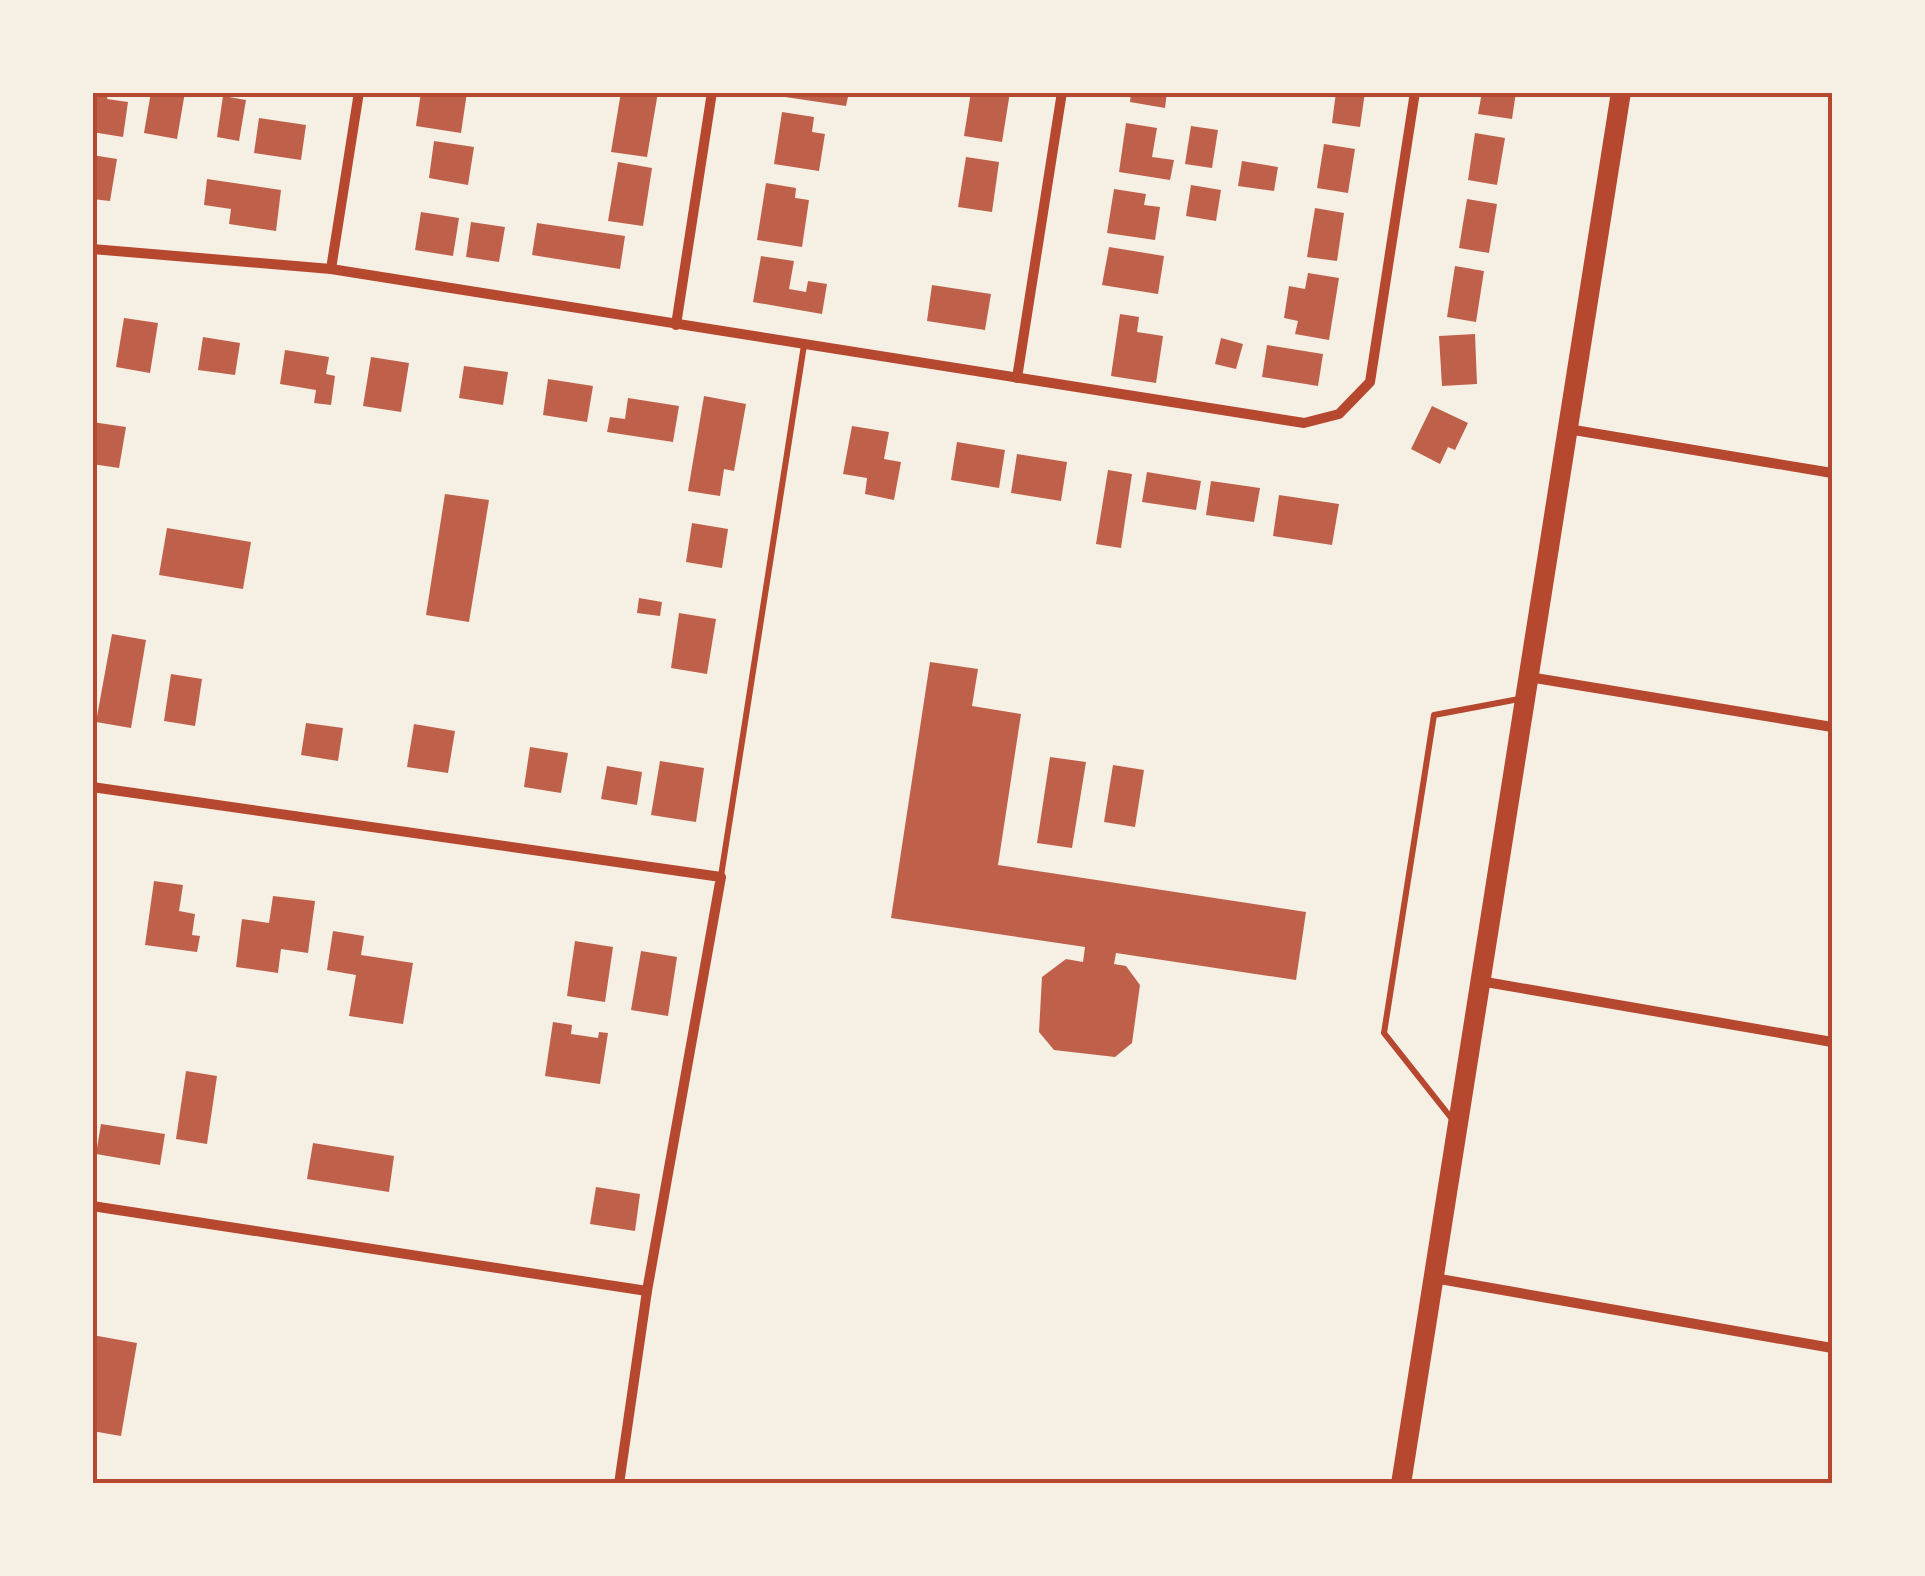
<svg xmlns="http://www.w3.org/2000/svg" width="1925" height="1576" viewBox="0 0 1925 1576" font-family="Roboto,sans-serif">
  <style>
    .building { fill: #bf614a }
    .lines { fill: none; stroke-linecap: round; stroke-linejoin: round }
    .service { stroke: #b5482f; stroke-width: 6 }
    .minor { stroke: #b5482f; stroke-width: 10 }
    .secondary { stroke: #b5482f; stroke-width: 20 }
    .neatline { fill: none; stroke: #b5482f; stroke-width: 4 }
  </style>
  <rect width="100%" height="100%" fill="#f6efe4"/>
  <g class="building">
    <path d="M92,92H108L107,99L128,102L123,137L92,132Z"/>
    <path d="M151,92H185L177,139L144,133Z"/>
    <path d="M421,92H467L461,133L416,126Z"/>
    <path d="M621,92H658L647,157L611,152Z"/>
    <path d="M786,92H849L846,106L785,97Z"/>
    <path d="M971,92H1010L1002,142L964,136Z"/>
    <path d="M1131,92H1167L1165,108L1130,102Z"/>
    <path d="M1336,92H1365L1360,127L1332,123Z"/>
    <path d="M1482,92H1516L1512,119L1478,114Z"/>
    <path d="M223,96L246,100L239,141L217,137Z"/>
    <path d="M782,112L814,117L812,132L825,134L819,171L774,164Z"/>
    <path d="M259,118L306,125L301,160L254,153Z"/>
    <path d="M1126,123L1157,128L1152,157L1174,160L1170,180L1119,172Z"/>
    <path d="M1191,126L1218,130L1212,168L1185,164Z"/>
    <path d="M1475,133L1505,138L1497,185L1468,180Z"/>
    <path d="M434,141L474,147L468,185L429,178Z"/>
    <path d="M1324,144L1355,149L1348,193L1317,188Z"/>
    <path d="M92,155L117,159L110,201L92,199Z"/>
    <path d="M966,157L999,162L992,212L958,207Z"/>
    <path d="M1242,161L1278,167L1274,191L1238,186Z"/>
    <path d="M618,162L652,168L643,226L608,221Z"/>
    <path d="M207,179L281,190L276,231L229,224L231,209L204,205Z"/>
    <path d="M766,183L796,188L795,198L809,200L802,247L757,240Z"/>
    <path d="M1191,185L1221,190L1216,221L1186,216Z"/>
    <path d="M1114,189L1146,194L1144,205L1160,207L1155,240L1107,233Z"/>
    <path d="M1467,199L1497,204L1489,253L1459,248Z"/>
    <path d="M1315,208L1344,213L1337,261L1307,257Z"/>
    <path d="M421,212L459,218L453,256L415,250Z"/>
    <path d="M471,222L505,227L499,262L466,257Z"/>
    <path d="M537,223L625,236L620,269L532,255Z"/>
    <path d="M1109,247L1164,256L1158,294L1102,285Z"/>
    <path d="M761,256L794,261L789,289L806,292L808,281L827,284L822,314L753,302Z"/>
    <path d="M1455,266L1484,271L1476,322L1447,317Z"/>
    <path d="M1308,273L1339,278L1329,340L1295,334L1298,321L1284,318L1289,286L1305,289Z"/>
    <path d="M932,285L991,294L985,330L927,321Z"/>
    <path d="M1120,314L1139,317L1137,332L1163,336L1156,383L1111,376Z"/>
    <path d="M124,318L158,323L150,373L116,367Z"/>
    <path d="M1475,334L1477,384L1442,386L1439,336Z"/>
    <path d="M203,337L240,343L235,375L198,370Z"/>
    <path d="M1221,338L1243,344L1236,369L1215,364Z"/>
    <path d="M1267,345L1323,354L1318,386L1262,377Z"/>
    <path d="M285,350L329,357L326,374L335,376L331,405L314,403L316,390L280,384Z"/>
    <path d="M371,357L409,363L401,412L363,406Z"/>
    <path d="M464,366L508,372L503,405L459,398Z"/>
    <path d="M548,379L593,386L587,422L543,415Z"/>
    <path d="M704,396L746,404L734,471L724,469L720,496L688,491Z"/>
    <path d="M628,398L679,406L673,442L607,432L610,417L625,419Z"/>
    <path d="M1432,406L1468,423L1455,450L1448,447L1440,464L1411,449Z"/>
    <path d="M92,422L126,427L119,468L92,464Z"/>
    <path d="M852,426L889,432L884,459L901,462L894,500L865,494L867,478L843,474Z"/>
    <path d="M957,442L1005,450L999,488L951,480Z"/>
    <path d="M1017,454L1067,462L1061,501L1011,493Z"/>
    <path d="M1108,470L1132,474L1121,548L1096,544Z"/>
    <path d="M1147,472L1201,481L1196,510L1142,502Z"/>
    <path d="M1211,481L1260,488L1254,522L1206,515Z"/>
    <path d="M445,494L489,500L469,622L426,615Z"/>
    <path d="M1279,495L1339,504L1332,545L1273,536Z"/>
    <path d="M692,523L728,529L722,568L686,562Z"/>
    <path d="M167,528L251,542L243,589L159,575Z"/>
    <path d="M639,598L662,602L660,616L637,613Z"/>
    <path d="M679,613L716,619L707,674L671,668Z"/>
    <path d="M112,634L146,640L131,728L96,722Z"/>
    <path d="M930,662L978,669L972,706L1021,714L998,865L1306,912L1296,980L1116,953L1114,964L1126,966L1140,985L1132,1043L1115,1057L1054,1050L1039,1032L1042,977L1066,959L1083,962L1085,947L891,918Z"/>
    <path d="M171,674L202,679L195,726L164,721Z"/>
    <path d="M306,723L343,728L338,761L301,755Z"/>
    <path d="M414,724L455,731L448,773L407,767Z"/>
    <path d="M530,747L568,753L561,793L524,787Z"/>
    <path d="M1050,757L1086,762L1072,848L1037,843Z"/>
    <path d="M660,761L704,768L696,822L651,815Z"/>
    <path d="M1113,765L1144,770L1135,827L1104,822Z"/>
    <path d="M607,766L642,772L637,805L601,799Z"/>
    <path d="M154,881L183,885L179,911L195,914L192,935L200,936L197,952L145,945Z"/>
    <path d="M273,896L315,901L308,953L281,949L278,973L236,967L242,919L269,923Z"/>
    <path d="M333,931L364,936L361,955L413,963L403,1024L349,1016L356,975L327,970Z"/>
    <path d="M575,941L613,947L605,1002L567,996Z"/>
    <path d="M641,951L677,957L668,1016L631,1010Z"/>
    <path d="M553,1022L572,1025L571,1034L598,1038L599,1032L608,1033L600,1084L545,1076Z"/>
    <path d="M186,1071L217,1076L207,1144L176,1139Z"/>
    <path d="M101,1124L165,1134L160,1165L96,1154Z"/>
    <path d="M313,1143L394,1156L389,1192L307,1179Z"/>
    <path d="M596,1187L640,1194L635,1231L590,1224Z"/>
    <path d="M92,1335L137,1343L121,1436L92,1431Z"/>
  </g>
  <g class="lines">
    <g class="service">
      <path d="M721,876L804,345"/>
      <path d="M1452,1119L1384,1033L1434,715L1519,699"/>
    </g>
    <g class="minor">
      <path d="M92,249L331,269L1304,423L1339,414L1370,382L1415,92"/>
      <path d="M331,269L359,92"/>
      <path d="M676,325L712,92"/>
      <path d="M1017,378L1062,92"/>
      <path d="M1568,429L1832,473"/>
      <path d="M1529,677L1832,727"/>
      <path d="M92,787L721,877L647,1291L619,1484"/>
      <path d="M1480,981L1832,1042"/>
      <path d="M92,1206L647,1291"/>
      <path d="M1434,1278L1832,1348"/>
    </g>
    <path class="secondary" d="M1401,1484L1621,92"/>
  </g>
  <rect width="1925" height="1576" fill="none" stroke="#f6efe4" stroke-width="190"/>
  <rect x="95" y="95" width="1735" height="1386" class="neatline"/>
</svg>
